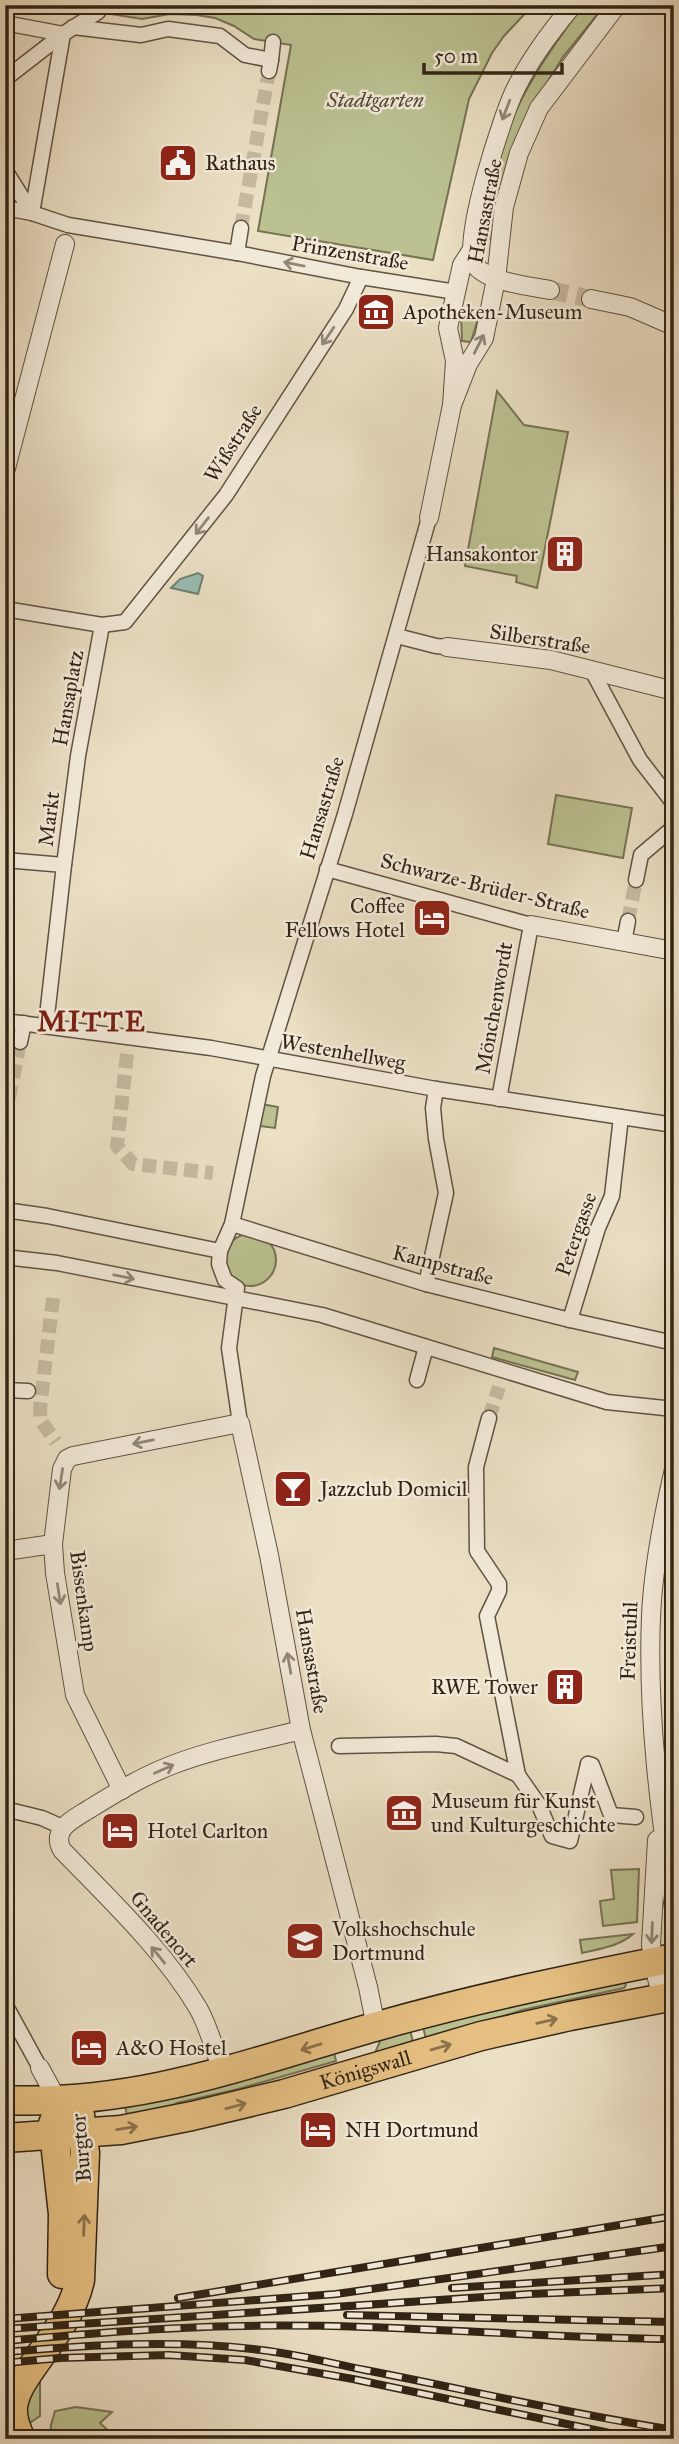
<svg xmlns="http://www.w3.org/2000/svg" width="679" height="2444" viewBox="0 0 679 2444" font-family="'IM FELL Great Primer',serif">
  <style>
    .green { fill: #bbc191; stroke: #767254; stroke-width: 2 }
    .water { fill: #98bdb1; stroke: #6f8073; stroke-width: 2 }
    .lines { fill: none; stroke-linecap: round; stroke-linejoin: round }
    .pedestrian-tunnel { stroke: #c6baa1; stroke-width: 14; stroke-dasharray: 14 7; stroke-linecap: butt }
    .minor-tunnel { stroke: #c6baa1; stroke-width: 18; stroke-dasharray: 18 9; stroke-linecap: butt }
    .pedestrian-casing { stroke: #605342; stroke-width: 17 }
    .minor-casing { stroke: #605342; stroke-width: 20 }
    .primary-casing { stroke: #312416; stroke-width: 31 }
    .pedestrian { stroke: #f2ead9; stroke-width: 14 }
    .minor { stroke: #f2ead9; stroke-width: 18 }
    .primary { stroke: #e6c082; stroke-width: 28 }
    .rail-casing { stroke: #312416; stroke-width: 8 }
    .rail { stroke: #f2ead9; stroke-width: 5; stroke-dasharray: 16; stroke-linecap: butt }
    .oneway { stroke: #928778 }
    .oneway2 { stroke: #8c724c }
    .labels { text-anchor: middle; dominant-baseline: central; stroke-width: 5; stroke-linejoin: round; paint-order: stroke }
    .park-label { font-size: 21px; font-style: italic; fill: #544b35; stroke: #f2ead9 }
    .poi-label { font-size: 21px; fill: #312416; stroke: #f2ead9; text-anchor: start }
    .street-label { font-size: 21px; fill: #312416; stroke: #f2ead9 }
    .district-label { font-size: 28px; font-weight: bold; letter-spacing: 2px; fill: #7a1f14; stroke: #f2ead9 }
  </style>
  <rect width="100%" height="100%" fill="#ebdfc4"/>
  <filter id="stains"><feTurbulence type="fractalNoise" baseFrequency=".00286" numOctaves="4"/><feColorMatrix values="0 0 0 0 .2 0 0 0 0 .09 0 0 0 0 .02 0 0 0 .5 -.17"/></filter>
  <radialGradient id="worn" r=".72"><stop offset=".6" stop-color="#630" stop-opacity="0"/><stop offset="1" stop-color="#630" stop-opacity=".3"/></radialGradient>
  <g class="green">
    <path d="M99,5H533L504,36L492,53L469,99L433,260L258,231L291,45L254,39L234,26L215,18L197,15L170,14L142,19L98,12Z"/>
    <path d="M583,5H605L563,57L530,110L494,239L481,237C488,202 494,165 507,131C525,85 554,45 583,5Z"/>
    <path d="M463,311L479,315L471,342L462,341L461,314Z"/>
    <path d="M497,391L524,425L568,432L537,588L516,582L517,576L465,566Z"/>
    <path d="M556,795L632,808L623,858L548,844Z"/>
    <path d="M256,1103L278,1107L275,1128L252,1125Z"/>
    <circle cx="250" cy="1260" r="26"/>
    <path d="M494,1348L578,1372L575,1380L492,1357Z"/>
    <path d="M639,1869L637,1922L603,1926L600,1901L614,1899L611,1870Z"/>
    <path d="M633,1934C620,1946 599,1949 582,1953L580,1940Z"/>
    <path d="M624,1982L626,1985L624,1988L522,2010L427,2043L423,2027L512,2005Z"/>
    <path d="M410,2030L414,2046L374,2055L381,2039Z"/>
    <path d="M334,2052L336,2061L238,2089L177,2103L154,2114L128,2120L125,2106Z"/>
    <path d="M35,2380L40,2381V2416L28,2424L25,2408Z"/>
    <path d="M76,2407L112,2412L100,2423L112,2434L106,2439H50L51,2425L55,2411Z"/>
  </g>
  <path class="water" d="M198,573L203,576L198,594L171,588L180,579Z"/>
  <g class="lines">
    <g class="pedestrian-tunnel">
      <path d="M241,228L269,71"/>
      <path d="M628,921L636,880"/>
      <path d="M127,1054L117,1146L133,1164L213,1173"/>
      <path d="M5,1119L20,1042"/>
      <path d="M53,1298L40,1409L41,1421L56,1442"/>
      <path d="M489,1418L499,1387"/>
    </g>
    <path class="minor-tunnel" d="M550,290L591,299"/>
    <g class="pedestrian-casing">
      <g id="pedestrian">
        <path d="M5,23L63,34L32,213"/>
        <path d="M73,27L141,35L168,29L220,36L245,55L271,60L269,71"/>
        <path d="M271,60L273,42"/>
        <path d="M5,79L63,34L98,12"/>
        <path d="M5,170L32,213"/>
        <path d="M5,208L32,213L68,225L237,253L361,277L456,292"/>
        <path d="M237,253L241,228"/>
        <path d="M5,609L102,625L125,622L226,495L346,309L361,277"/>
        <path d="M397,636L436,646L447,647"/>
        <path d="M591,669L640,760L674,804"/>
        <path d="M5,860L64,865L46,1025"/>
        <path d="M64,865L78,756L102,625"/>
        <path d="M327,869L531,925L499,1099"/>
        <path d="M636,880L641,855L674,827"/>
        <path d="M624,942L628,921"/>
        <path d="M5,1021L211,1048L436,1089L674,1125"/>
        <path d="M20,1042L24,1023"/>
        <path d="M5,1210L47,1216L220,1251"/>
        <path d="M232,1224L426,1284L570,1320L674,1343"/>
        <path d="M5,1257L57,1263L322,1315L607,1402L674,1409"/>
        <path d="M426,1284L446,1193L436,1139L433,1108L436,1089"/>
        <path d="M570,1320L598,1228L612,1196L621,1117"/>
        <path d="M417,1380L426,1347"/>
        <path d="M5,1390L28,1391"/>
        <path d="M489,1418L476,1467L477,1551L499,1584V1591L487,1616L518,1775"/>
        <path d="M240,1423L229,1348L237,1288L225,1280L219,1264L220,1251L232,1224L263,1076L345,814L429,518"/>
        <path d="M339,1746L436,1744L456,1746L518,1775L539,1805L552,1836L570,1841L588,1764"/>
        <path d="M588,1764L592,1765L611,1815L636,1817"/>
        <path d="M5,1809L42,1818L62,1827"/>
        <path d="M5,2004L40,2068"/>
      </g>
    </g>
    <g class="minor-casing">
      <g id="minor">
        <path d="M550,290C530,286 487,282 475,265C460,246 503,114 515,90C530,59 551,31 573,5"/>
        <path d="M591,299L630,307L674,326"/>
        <path d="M452,405L468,364L484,338L496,279L504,207L519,153L539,108L617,5"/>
        <path d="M5,472L65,244"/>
        <path d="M429,518L452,405L455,361L448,328L462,265L471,251"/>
        <path d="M447,647L551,660L674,691"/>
        <path d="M531,925L674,951"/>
        <path d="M674,1469C663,1517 653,1567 651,1617C647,1715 660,1812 674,1909"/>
        <path d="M5,1551L53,1544"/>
        <path d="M122,1790L75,1695L55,1573L53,1544L62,1469L67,1459L73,1456L240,1423L269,1555L301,1730L368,1987L376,2027"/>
        <path d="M657,1840L651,1944L653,1962L662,1998"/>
        <path d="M40,2068L58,2101"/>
        <path d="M223,2073C215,2052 209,2027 198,2008C163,1949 109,1899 62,1850C50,1828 76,1818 91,1808C117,1792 143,1776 172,1765C213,1749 258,1741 301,1730"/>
      </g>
    </g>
    <g class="primary-casing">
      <g id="primary">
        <path d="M5,2100C142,2106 250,2062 378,2026C476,1998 575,1978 674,1958"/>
        <path d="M56,2116L53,2124L63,2214L62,2274"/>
        <path id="s1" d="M5,2138L121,2130L192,2116L284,2094L481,2036L570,2016L674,1996"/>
        <path d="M21,2439C16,2429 12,2418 13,2407C15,2390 26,2376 35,2363C53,2337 73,2312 80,2280L85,2153L80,2115"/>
      </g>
    </g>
    <use href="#pedestrian" class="pedestrian"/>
    <use href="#minor" class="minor"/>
    <use href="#primary" class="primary"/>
    <g class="rail-casing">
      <g id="rail">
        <path d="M452,2288L674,2274"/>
        <path d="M178,2298L674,2216"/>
        <path d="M347,2315L674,2322"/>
        <path d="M5,2319L336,2294L674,2246"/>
        <path d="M5,2329L529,2294L674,2288"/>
        <path d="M5,2341C84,2334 164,2327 244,2326C387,2323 530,2338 674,2339"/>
        <path d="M5,2352C90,2345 176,2339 261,2350C296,2354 330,2363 365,2370C468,2390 570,2414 674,2430"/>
        <path d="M5,2363L60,2358L169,2355L245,2360L353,2379L638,2439"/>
      </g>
    </g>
    <use href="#rail" class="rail"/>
  </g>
  <defs><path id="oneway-shaft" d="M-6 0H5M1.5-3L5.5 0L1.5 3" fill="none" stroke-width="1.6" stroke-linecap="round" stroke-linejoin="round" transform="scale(1.75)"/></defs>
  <g class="oneway">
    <use href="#oneway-shaft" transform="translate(506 110) rotate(111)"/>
    <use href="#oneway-shaft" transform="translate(294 264) rotate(-169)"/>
    <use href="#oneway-shaft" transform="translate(328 336) rotate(124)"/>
    <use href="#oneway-shaft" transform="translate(479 344) rotate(-63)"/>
    <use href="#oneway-shaft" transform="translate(202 526) rotate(128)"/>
    <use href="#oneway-shaft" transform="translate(124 1277) rotate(11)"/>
    <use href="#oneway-shaft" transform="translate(143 1442) rotate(169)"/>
    <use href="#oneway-shaft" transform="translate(61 1479) rotate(99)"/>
    <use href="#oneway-shaft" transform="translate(59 1594) rotate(81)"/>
    <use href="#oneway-shaft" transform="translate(289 1663) rotate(-100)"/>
    <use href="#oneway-shaft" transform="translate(164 1769) rotate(-24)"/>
    <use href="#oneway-shaft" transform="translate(652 1933) rotate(92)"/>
    <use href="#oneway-shaft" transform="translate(158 1955) rotate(-129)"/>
  </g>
  <g class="oneway2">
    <use href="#oneway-shaft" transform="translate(547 2021) rotate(-13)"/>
    <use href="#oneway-shaft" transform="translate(311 2047) rotate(163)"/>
    <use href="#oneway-shaft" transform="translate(441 2047) rotate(-16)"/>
    <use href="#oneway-shaft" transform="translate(236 2106) rotate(-15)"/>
    <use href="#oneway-shaft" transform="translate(127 2128) rotate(-9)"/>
    <use href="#oneway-shaft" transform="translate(84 2225) rotate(-88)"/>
  </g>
  <defs>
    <g id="civic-square" transform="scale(2.0125)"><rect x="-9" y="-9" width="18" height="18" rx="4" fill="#8f2418" stroke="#f2ead9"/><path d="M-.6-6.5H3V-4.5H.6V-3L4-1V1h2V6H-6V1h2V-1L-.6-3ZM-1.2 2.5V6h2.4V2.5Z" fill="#fff"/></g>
    <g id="museum-square" transform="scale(2.0125)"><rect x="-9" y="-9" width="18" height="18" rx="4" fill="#8f2418" stroke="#f2ead9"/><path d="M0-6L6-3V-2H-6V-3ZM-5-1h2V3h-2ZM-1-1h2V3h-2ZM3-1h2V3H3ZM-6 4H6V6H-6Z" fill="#fff"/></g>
    <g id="building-square" transform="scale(2.0125)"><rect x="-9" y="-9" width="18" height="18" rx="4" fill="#8f2418" stroke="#f2ead9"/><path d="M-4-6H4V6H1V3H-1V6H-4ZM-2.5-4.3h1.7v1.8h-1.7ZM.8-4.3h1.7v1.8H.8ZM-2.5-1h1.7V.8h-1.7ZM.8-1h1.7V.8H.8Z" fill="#fff"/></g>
    <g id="hotel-square" transform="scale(2.0125)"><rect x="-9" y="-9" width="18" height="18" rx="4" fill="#8f2418" stroke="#f2ead9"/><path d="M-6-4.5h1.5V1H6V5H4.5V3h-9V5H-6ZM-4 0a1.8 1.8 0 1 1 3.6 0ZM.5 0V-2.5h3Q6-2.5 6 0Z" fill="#fff"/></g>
    <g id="bar-square" transform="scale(2.0125)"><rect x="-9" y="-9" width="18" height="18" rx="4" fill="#8f2418" stroke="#f2ead9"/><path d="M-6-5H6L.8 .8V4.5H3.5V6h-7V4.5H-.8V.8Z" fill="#fff"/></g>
    <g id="university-square" transform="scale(2.0125)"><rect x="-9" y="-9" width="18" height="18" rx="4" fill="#8f2418" stroke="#f2ead9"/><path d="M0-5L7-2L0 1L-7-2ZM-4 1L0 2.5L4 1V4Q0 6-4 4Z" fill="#fff"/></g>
  </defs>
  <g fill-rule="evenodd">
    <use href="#civic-square" x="178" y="163"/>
    <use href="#museum-square" x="376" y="312"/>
    <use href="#building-square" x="565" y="554"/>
    <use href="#hotel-square" x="432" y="918"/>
    <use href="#bar-square" x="293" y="1489"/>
    <use href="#building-square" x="565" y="1687"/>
    <use href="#museum-square" x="404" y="1813"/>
    <use href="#hotel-square" x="120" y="1831"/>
    <use href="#university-square" x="305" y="1941"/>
    <use href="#hotel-square" x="89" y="2048"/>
    <use href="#hotel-square" x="318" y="2130"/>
  </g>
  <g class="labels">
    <g class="park-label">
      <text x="375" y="100">Stadtgarten</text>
    </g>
    <g class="poi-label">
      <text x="205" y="163">Rathaus</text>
      <text x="403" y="312">Apotheken-Museum</text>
      <text x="538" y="554" text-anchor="end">Hansakontor</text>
      <text x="405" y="906" text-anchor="end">Coffee<tspan x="405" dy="24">Fellows Hotel</tspan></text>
      <text x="320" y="1489">Jazzclub Domicil</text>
      <text x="538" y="1687" text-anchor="end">RWE Tower</text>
      <text x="431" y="1801">Museum für Kunst<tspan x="431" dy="24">und Kulturgeschichte</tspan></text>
      <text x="147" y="1831">Hotel Carlton</text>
      <text x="332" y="1929">Volkshochschule<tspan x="332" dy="24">Dortmund</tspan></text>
      <text x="116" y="2048">A&amp;O Hostel</text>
      <text x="345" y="2130">NH Dortmund</text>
    </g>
    <g class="street-label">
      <text transform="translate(485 211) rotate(-79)">Hansastraße</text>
      <text transform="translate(350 253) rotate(10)">Prinzenstraße</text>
      <text transform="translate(233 443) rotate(-57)">Wißstraße</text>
      <text transform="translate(540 639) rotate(9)">Silberstraße</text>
      <text transform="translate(68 698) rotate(-80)">Hansaplatz</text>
      <text transform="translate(322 808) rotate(-73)">Hansastraße</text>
      <text transform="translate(49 819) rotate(-83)">Markt</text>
      <text transform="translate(485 886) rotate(14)">Schwarze-Brüder-Straße</text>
      <text transform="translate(494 1008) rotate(-80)">Mönchenwordt</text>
      <text transform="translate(343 1052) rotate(10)">Westenhellweg</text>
      <text transform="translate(576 1234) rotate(-71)">Petergasse</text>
      <text transform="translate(443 1265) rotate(15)">Kampstraße</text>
      <text transform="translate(84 1601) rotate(82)">Bissenkamp</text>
      <text transform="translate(629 1641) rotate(-88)">Freistuhl</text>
      <text transform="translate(312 1661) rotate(80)">Hansastraße</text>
      <text transform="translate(164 1929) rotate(50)">Gnadenort</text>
      <text stroke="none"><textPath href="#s1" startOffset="368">Königswall</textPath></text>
      <text transform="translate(81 2148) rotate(-95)">Burgtor</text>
    </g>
    <g class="district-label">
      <text x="92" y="1021">MITTE</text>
    </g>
  </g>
  <rect width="679" height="2444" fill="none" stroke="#ebdfc4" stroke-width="28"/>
  <rect x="7" y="7" width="665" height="2430" fill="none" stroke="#312416" stroke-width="3.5"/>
  <rect x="14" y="14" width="651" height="2416" fill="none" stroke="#312416" stroke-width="2"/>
  <path d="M424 63v10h138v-10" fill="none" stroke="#312416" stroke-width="3.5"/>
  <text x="434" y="63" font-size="21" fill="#312416" stroke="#f2ead9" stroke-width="5" paint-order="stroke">50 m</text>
  <rect width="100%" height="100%" filter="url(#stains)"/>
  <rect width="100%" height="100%" fill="url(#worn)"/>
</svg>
